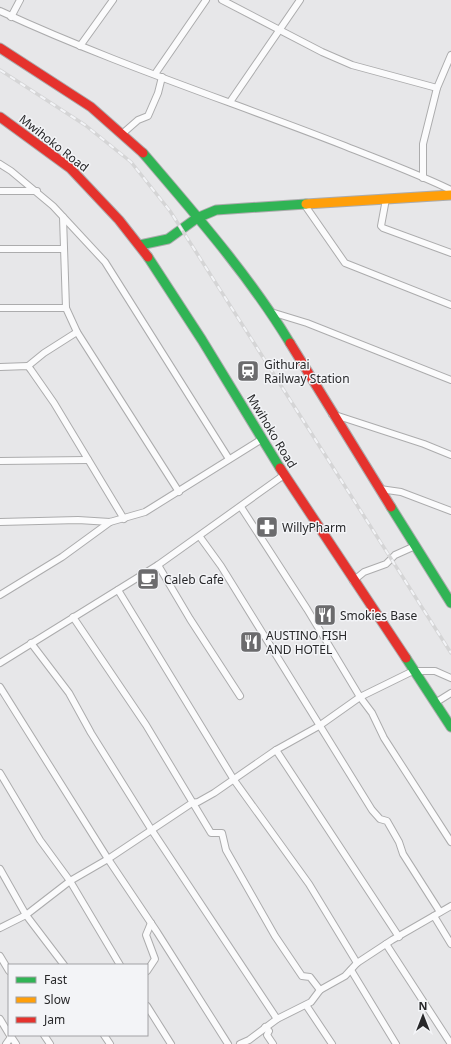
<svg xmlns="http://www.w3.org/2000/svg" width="451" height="1044" viewBox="0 0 451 1044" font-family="'Noto Sans',sans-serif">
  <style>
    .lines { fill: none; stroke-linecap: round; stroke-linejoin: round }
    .street-casing { stroke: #acacad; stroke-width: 8 }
    .fast-casing { stroke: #acacad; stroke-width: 11 }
    .slow-casing { stroke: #acacad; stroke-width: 11 }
    .jam-casing { stroke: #acacad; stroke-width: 11 }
    .street { stroke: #fbfbfc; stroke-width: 6 }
    .fast { stroke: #30b455; stroke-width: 9 }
    .slow { stroke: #ff9f0a; stroke-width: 9 }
    .jam { stroke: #e5322d; stroke-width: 9 }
    .rail-casing { stroke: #d5d5d6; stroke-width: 3.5 }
    .rail { stroke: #f3f4f7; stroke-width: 2; stroke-dasharray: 6; stroke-linecap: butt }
    .labels { text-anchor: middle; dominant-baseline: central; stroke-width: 3; stroke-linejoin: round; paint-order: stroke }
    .street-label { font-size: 12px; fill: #28282a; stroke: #f3f4f7 }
    .poi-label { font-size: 12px; fill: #28282a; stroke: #f3f4f7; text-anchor: start }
  </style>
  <rect width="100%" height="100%" fill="#e7e7e9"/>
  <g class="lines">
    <g class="street-casing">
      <g id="street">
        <path d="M222,0L322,52L352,65L437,88"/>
        <path d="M0,11C112,63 230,101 345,146C380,160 416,173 451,190"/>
        <path d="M11,17L20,0"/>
        <path d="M80,46L113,0"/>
        <path d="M155,74L206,0"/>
        <path d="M230,102L300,0"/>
        <path d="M122,134L138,120L148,116L158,93L162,77"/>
        <path d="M0,164L11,171L53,206L105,262L229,459"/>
        <path d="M423,178V144L437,88L451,55"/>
        <path d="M0,191H37"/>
        <path d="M386,199L381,226L383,228L451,253"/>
        <path d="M304,204L345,263L451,305"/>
        <path d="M63,217L66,308L77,332L179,492"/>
        <path d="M0,249H64"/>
        <path d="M0,308H66"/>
        <path d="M271,312L307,323L451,380"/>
        <path d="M28,366L44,353L77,332"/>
        <path d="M0,367L28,366L31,370L54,403L124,519"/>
        <path d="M332,414L424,444L451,455"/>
        <path d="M0,461L88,460"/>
        <path d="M380,489L401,492L451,511"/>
        <path d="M241,507L307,609L360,697L372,713L384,738L451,842"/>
        <path d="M0,522L78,520L110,522L145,512L262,439"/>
        <path d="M200,537L221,566L372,810L380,819L387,821L399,842L403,854L440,912"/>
        <path d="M158,565L190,619L240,696"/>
        <path d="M353,581L364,572L386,564L395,555L415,546"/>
        <path d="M118,590L234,780L309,884L357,963"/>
        <path d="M0,595L62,557L110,522"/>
        <path d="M73,617L146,725L211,833H222L226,850L275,936L302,976L310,977L320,990"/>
        <path d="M31,643L69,693L91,733L151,829L277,1019"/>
        <path d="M0,663L158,565L284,475"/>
        <path d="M0,687L108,859L157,932L228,1044"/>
        <path d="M435,703L451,693"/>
        <path d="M276,750L399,937"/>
        <path d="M0,773L40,840L70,881L120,965"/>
        <path d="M0,869L26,915L64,965"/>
        <path d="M434,916L451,944"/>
        <path d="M0,928L26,915L70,881L108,859L192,803L198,802L214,793L276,750L319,726L360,697L413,671H435L451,678"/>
        <path d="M386,944L451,1044"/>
        <path d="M0,956L9,971"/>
        <path d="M351,970L396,1044"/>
        <path d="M147,971L155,959L146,935L151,923"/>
        <path d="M306,1005L332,1044"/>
        <path d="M147,1006L171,1044"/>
        <path d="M0,1019L9,1034"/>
        <path d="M265,1027L269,1031L267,1035L273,1044"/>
        <path d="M10,1035L16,1044"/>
        <path d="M44,1035L50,1044"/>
        <path d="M104,1035L110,1044"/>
        <path d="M6,1044L11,1037"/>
        <path d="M240,1044L249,1040L277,1019L311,1002L320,990L345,976L357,963L392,940L451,906"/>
      </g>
    </g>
    <g class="fast-casing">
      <g id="fast">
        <path d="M143,153C195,214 248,274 290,343"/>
        <path d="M140,245L168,239L197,218L216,210L306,204"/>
        <path d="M148,257L202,340L280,468"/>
        <path d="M391,507L451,603"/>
        <path d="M406,658L451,727"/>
      </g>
    </g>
    <g class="slow-casing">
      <path id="slow" d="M306,204L451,195"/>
    </g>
    <g class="jam-casing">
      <g id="jam">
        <path d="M0,48L91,107L143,153"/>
        <path d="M0,117L70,168L119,220L148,257"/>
        <path d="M290,343L391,507"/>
        <path d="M280,468L406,658"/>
      </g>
    </g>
    <use href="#street" class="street"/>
    <use href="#fast" class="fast"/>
    <use href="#slow" class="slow"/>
    <use href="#jam" class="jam"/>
    <g class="rail-casing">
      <path id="rail" d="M0,70L85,125L131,162L170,211L451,653"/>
    </g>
    <use href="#rail" class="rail"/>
  </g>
  <defs>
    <g id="station-square" transform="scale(1.15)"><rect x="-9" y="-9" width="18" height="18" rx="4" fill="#6b6b6d" stroke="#f3f4f7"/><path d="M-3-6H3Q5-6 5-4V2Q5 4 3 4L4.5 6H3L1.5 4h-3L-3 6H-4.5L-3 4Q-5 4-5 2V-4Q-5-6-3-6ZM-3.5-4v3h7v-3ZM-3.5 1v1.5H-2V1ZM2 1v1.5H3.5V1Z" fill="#fff"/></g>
    <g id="pharmacy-square" transform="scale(1.15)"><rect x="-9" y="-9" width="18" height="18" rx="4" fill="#6b6b6d" stroke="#f3f4f7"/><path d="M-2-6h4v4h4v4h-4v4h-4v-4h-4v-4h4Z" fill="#fff"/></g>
    <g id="cafe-square" transform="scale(1.15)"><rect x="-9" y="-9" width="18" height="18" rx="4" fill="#6b6b6d" stroke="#f3f4f7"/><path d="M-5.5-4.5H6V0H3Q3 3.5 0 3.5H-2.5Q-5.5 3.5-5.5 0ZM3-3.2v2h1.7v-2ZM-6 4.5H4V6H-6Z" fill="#fff"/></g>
    <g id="restaurant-square" transform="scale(1.15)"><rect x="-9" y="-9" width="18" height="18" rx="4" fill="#6b6b6d" stroke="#f3f4f7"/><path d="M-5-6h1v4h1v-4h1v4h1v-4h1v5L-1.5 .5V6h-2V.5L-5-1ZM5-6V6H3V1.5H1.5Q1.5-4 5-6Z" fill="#fff"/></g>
  </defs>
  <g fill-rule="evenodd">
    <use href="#station-square" x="248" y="371"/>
    <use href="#pharmacy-square" x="267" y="527"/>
    <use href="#cafe-square" x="148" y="579"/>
    <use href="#restaurant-square" x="325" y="615"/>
    <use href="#restaurant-square" x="251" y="642"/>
  </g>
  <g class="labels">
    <g class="street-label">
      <text transform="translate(54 143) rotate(38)">Mwihoko Road</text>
      <text transform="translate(272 431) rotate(59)">Mwihoko Road</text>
    </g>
    <g class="poi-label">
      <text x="264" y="364">Githurai<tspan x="264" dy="14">Railway Station</tspan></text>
      <text x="282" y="527">WillyPharm</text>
      <text x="164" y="579">Caleb Cafe</text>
      <text x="340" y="615">Smokies Base</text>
      <text x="266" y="635">AUSTINO FISH<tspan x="266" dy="14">AND HOTEL</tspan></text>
    </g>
  </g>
  <rect x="8" y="964" width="140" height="72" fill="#f3f4f7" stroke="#a2a2a5"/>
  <rect x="16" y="977" width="20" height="6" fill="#30b455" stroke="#a2a2a5"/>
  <text x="44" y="984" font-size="12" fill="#28282a">Fast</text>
  <rect x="16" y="997" width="20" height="6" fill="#ff9f0a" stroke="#a2a2a5"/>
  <text x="44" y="1004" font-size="12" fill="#28282a">Slow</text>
  <rect x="16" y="1017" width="20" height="6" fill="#e5322d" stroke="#a2a2a5"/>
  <text x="44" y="1024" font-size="12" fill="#28282a">Jam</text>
  <g transform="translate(423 1016)" stroke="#f3f4f7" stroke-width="3" paint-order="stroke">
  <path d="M0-3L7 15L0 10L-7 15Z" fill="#28282a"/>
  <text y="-6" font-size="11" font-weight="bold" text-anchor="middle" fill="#28282a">N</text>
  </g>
</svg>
